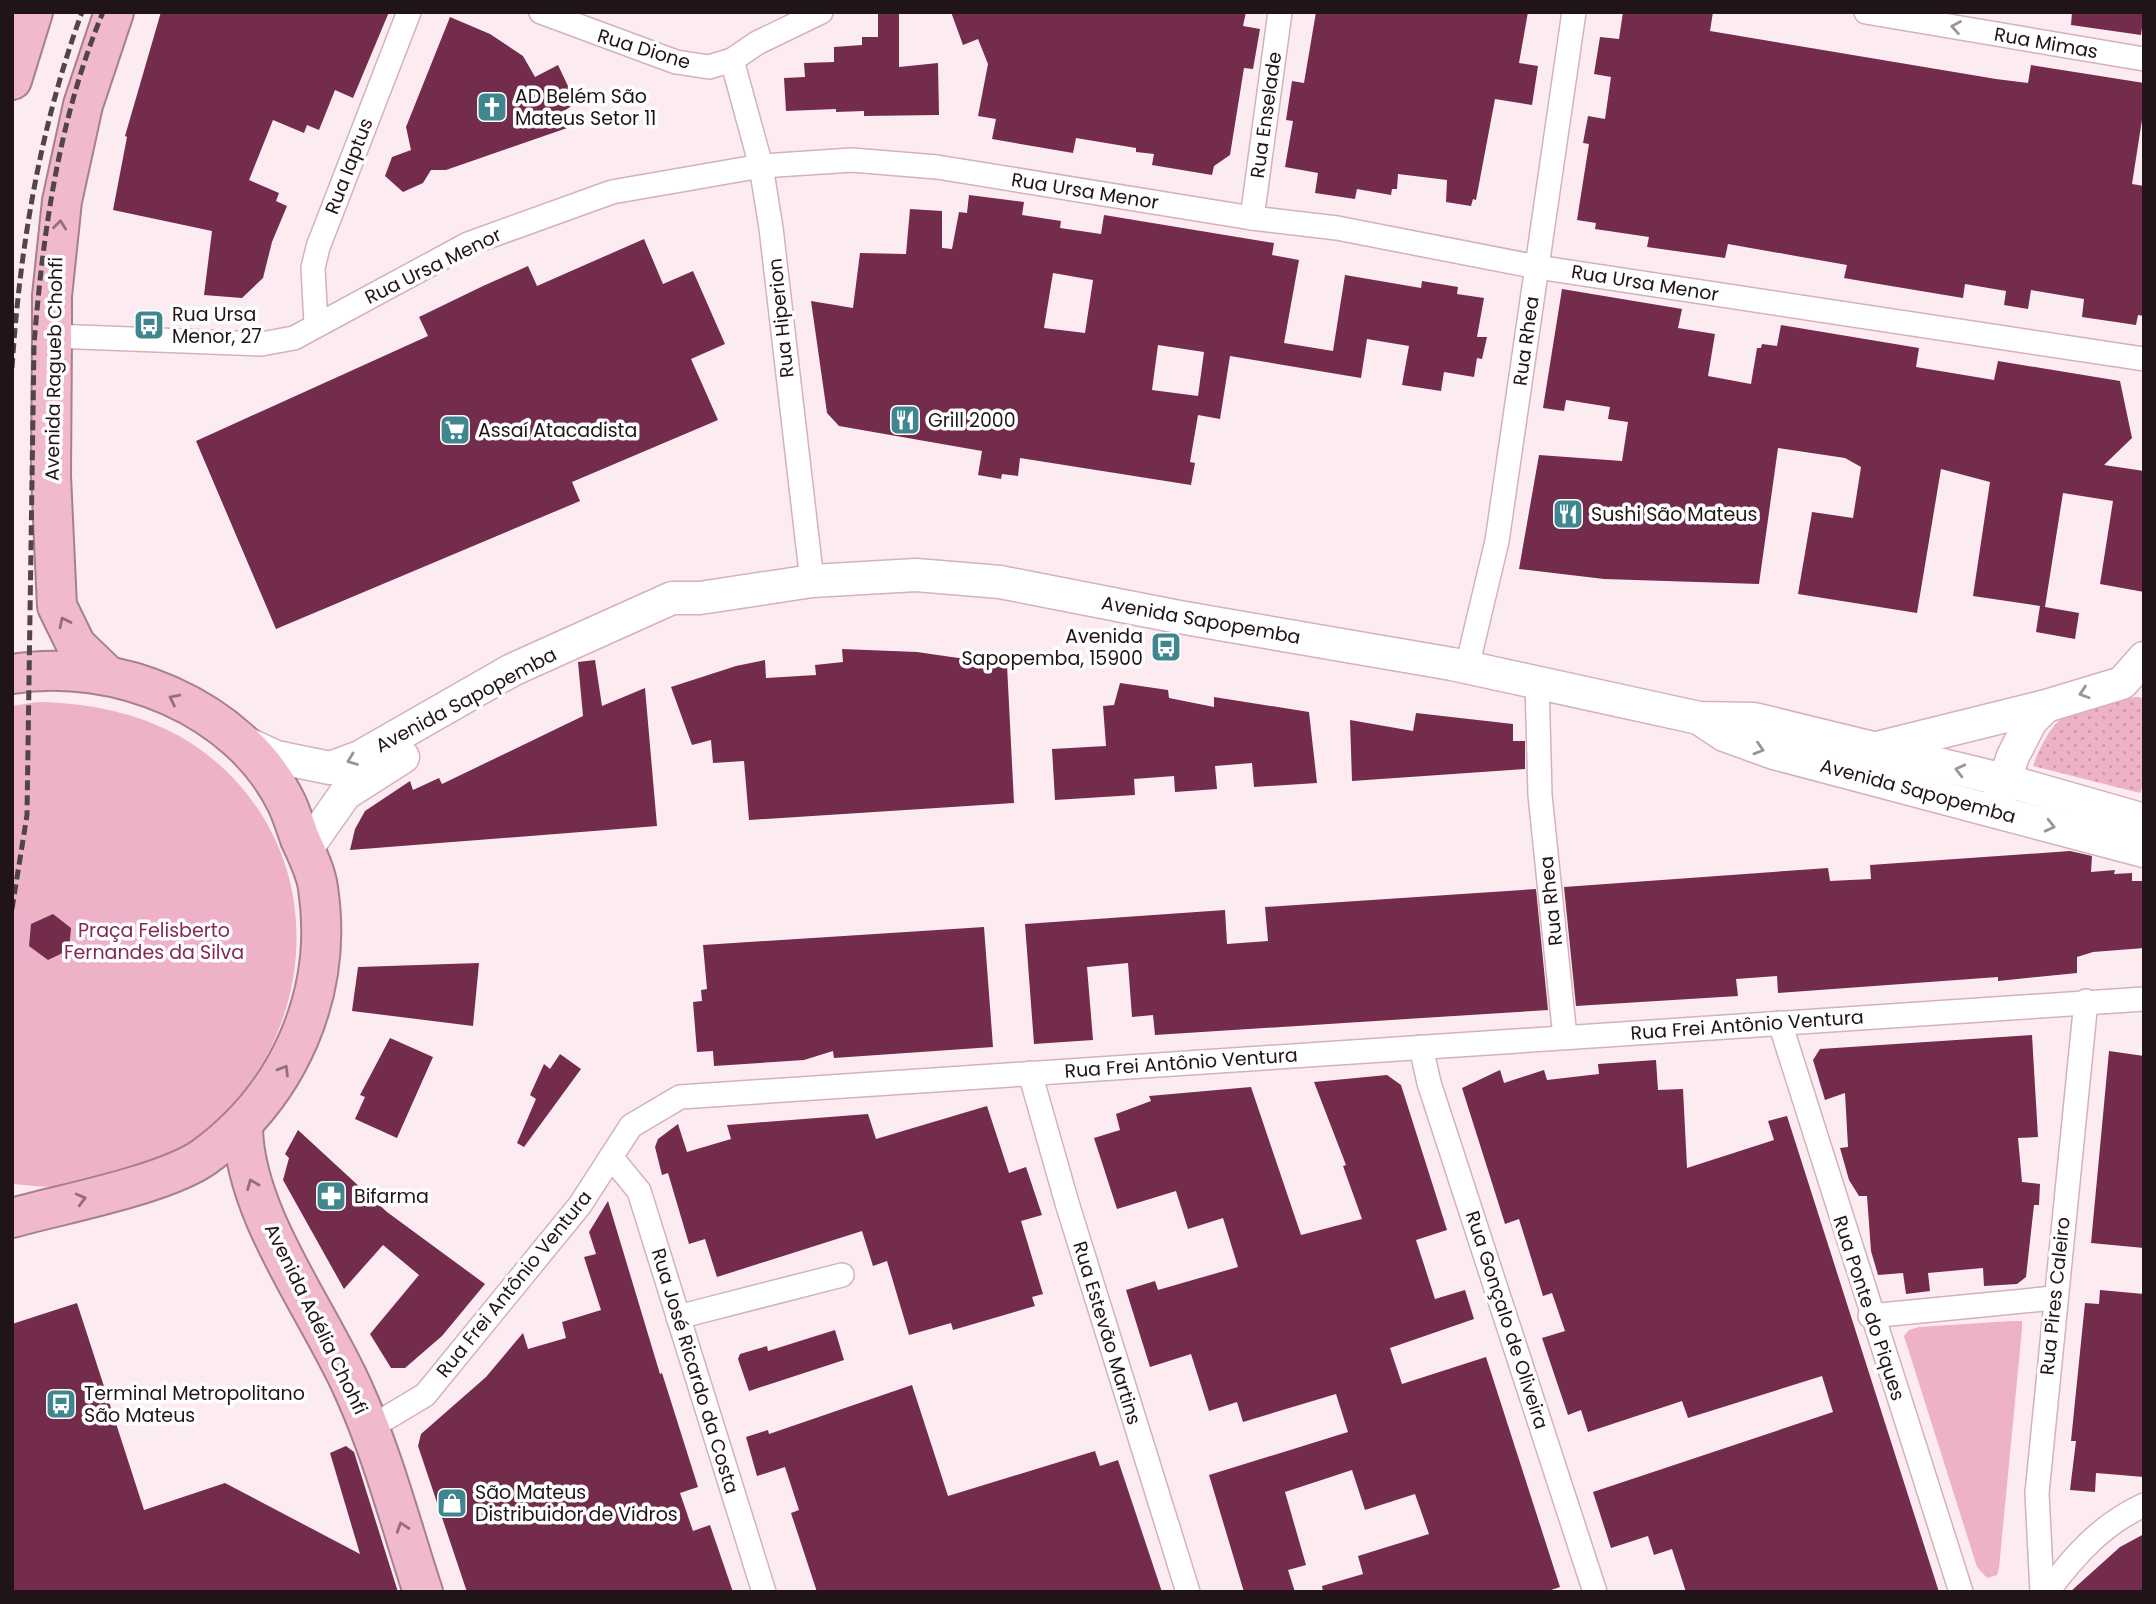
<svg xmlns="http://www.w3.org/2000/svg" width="2156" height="1604" viewBox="0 0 2156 1604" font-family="Poppins,sans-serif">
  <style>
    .grass { fill: url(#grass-dots) }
    .green { fill: #eeb2c8 }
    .building { fill: #732c4c; fill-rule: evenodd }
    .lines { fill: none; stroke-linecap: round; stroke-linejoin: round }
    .street-casing { stroke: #d5b0bd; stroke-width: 26 }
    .secondary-casing { stroke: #d5b0bd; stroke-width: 35 }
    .highway-casing { stroke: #a87f8e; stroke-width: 42 }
    .street { stroke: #fff; stroke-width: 23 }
    .secondary { stroke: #fff; stroke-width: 32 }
    .highway { stroke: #f1b9cd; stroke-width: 38 }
    .rail { stroke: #524449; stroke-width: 5; stroke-dasharray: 10 5; stroke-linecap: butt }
    .oneway { stroke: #9b9598 }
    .oneway2 { stroke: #936f7c }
    .labels { text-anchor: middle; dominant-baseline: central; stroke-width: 7; stroke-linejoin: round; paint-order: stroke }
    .street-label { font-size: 19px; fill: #211419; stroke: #fefefe }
    .poi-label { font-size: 19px; fill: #211419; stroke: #fefefe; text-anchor: start }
    .park-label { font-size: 19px; fill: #842653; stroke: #fefefe }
  </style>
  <defs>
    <pattern id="grass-dots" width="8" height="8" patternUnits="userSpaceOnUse" patternTransform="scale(1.75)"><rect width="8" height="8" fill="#eeb2c8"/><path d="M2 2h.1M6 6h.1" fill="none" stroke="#cc98ab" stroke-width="1.8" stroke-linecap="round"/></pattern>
  </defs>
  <rect width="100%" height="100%" fill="#fcecf1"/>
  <path class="grass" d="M2135,697L2144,698V783L2140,793L2033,766C2057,704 2074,710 2135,697Z"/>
  <g class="green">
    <path d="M37,702C110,703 182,723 234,779C338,890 306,1063 185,1148C172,1157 151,1161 136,1167C119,1173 99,1184 81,1186C60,1189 34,1186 12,1184V706Z"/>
    <path d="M2011,1321H2022V1329L1999,1568L1997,1575L1987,1578L1977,1567L1904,1336L1909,1330L1919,1327Z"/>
  </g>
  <g class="building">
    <path d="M161,12H389L353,98L335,90L319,130L307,125L304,133L273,120L249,180L279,193L276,201L287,206L272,242L263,278L242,298L204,295L212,231L113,210L127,137L125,136Z"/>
    <path d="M878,12H899V67L938,63L939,115L864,116V111L836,112V109L786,111L784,78L805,77L804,63L834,62V47L862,45V37H878Z"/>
    <path d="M951,12H1246L1243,26L1260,29L1253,69L1244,68L1230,155L1214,166L1212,175L1152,165L1154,154L1136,152V148L1076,138L1073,153L992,139L996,119L978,116L988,64L978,39L963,45Z"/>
    <path d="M1316,12H1528L1519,63L1538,66L1532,105L1495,99L1476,200L1473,199L1471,206L1446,202L1447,180L1398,174L1397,189H1392L1391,195L1357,189L1355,199L1315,193L1318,173L1285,167L1293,121L1286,120L1292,81L1304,83Z"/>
    <path d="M1623,12H1713L1710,31L1996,79L2028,83L2031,65L2144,83V107L2132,184L2144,186V316L2138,315L2136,325L2082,317L2084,299L2031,290L2028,309L2004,305L2006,291L1965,284L1963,298L1873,283L1844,278L1847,265L1728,244L1725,258L1647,247L1649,237L1595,229L1596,223L1577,220L1589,144L1583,143L1588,116L1605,119L1611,77L1594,74L1600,37L1619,39Z"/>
    <path d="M2072,12H2144L2141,35L2071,25Z"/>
    <path d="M450,17L490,34L523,56L535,77L558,65L576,103L564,111L570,127L446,170H431L423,183L403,192L385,176L392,157L411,150L406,127Z"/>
    <path d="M969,195L1024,202L1022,215L1061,221L1060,228L1101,234L1104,215L1274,243L1272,255L1299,260L1284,343L1333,351L1345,275L1421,288L1422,281L1458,287L1457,294L1484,298L1477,337H1487L1482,359L1477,358L1474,377L1444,372L1441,391L1402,385L1409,346L1367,339L1361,378L1230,356L1220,419L1198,415L1190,462L1195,463L1191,485L1020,458L1018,476L1002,474L1001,479L978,475L982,451L839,426L827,413L811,301L853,308L860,253L906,254L910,209L942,211V248L952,249L959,212L967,213ZM1053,273L1093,280L1085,333L1044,328ZM1158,345L1204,352L1198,396L1152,390Z"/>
    <path d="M644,239L663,284L693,271L725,344L691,359L718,420L572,482L580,501L276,629L196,441L428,336L419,317L483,286L528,266L537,286Z"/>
    <path d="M1562,289L1682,309L1678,328L1715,334L1708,376L1751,384L1757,348H1761L1762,344L1777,346L1781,325L1919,348L1916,367L1994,380L1998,361L2120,381L2132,438L2104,465L2144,471V592L2100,584L2113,501L2063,493L2045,607L2079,613L2075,639L2036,632L2040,606L1973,596L1990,482L1941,469L1917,613L1798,594L1812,512L1853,518L1861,467L1845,458L1778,448L1759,584L1604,579L1519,569L1539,455L1622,461L1628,422L1608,419L1610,407L1566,400L1564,411L1543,408Z"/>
    <path d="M842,649L917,652L1007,665L1014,803L749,820L744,761L713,763L711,740L692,745L671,687L736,666L765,660L766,678L816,675L815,665L843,662Z"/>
    <path d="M595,660L602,706L645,688L657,826L350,850L355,829L365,811L410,781L413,790L439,778L442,784L583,716L578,662Z"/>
    <path d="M1120,683L1168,690L1169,698L1214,707V697L1309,712L1317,783L1254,787L1252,763L1215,766L1217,789L1175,792L1174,776L1134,779L1135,795L1055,800L1052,749L1106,746L1103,706L1114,705Z"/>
    <path d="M1416,713L1513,724V741H1525V769L1352,781L1350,720L1413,731Z"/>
    <path d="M2070,851L2092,856L2091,872L2115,870L2114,874L2132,873V881H2144V948L2093,952L2077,957V973L1998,981V977L1778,993L1777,976L1736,979L1738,996L1576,1006L1564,887L1828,868L1830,881L1871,879L1870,865Z"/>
    <path d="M1536,889L1548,1010L1155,1035L1153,1015L1132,1017L1128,963L1087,967L1093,1040L1034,1044L1025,924L1225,910L1227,944L1268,941L1265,907Z"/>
    <path d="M53,914L71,928L69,950L48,960L29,946L31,924Z"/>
    <path d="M984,927L993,1047L834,1058L833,1051L804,1060L714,1066L713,1051L697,1052L693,1002L702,1001L701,990L707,989L703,945Z"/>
    <path d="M479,963L473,1026L352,1011L358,967Z"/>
    <path d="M2032,1035L2038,1137L2018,1138L2022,1182L2040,1184L2039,1205H2034L2026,1277L2017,1284L1984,1286L1983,1268L1928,1273L1930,1291L1906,1294L1903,1273L1878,1275L1871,1251L1867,1196H1859L1849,1180L1840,1148L1848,1147L1845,1093L1825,1100L1813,1060L1820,1049Z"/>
    <path d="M390,1038L433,1057L397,1138L355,1119L365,1097L360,1095Z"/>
    <path d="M2109,1051L2144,1056V1248L2091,1243Z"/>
    <path d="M560,1054L581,1069L524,1147L517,1143L536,1099L530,1095L544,1064L550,1069Z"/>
    <path d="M1656,1060L1658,1090L1683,1089L1687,1168L1774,1140L1768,1121L1787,1116L1939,1592H1686L1672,1549L1654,1555L1648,1536L1611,1548L1593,1492L1833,1412L1822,1376L1688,1418L1682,1401L1588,1432L1581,1410L1568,1415L1542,1338L1565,1331L1552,1293L1543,1296L1519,1219L1505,1224L1462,1088L1500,1070L1504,1083L1544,1070L1547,1080L1599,1074L1598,1064Z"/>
    <path d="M1387,1075L1401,1085L1447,1230L1416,1240L1435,1299L1465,1290L1474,1319L1390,1348L1402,1384L1486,1357L1560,1587L1545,1592H1323L1322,1586L1363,1574L1358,1556L1429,1534L1415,1494L1365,1510L1352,1470L1285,1492L1306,1565L1288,1570L1295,1592H1244L1209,1475L1348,1432L1336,1394L1243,1422L1237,1402L1209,1411L1191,1354L1150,1367L1126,1290L1155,1281L1158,1290L1238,1267L1223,1218L1188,1229L1176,1191L1117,1209L1094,1138L1120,1130L1116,1114L1151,1101L1149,1096L1251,1087L1301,1235L1362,1219L1343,1166L1346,1165L1314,1082Z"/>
    <path d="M987,1106L1009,1173L1026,1167L1042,1215L1021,1221L1043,1294L1032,1297L1035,1306L953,1330L951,1323L909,1335L887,1261L873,1266L862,1231L717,1277L705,1239L689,1244L668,1173L662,1175L655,1147L658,1139L678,1124L687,1152L731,1139L727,1125L868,1114L876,1139Z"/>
    <path d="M298,1130L387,1212L485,1284L442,1336L405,1368H391L370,1334L419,1275L383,1245L344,1289L283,1180L289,1158L285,1154Z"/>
    <path d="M608,1201L660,1374L662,1373L698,1487L680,1493L693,1531L710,1525L733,1592H467L418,1446L421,1434L486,1377L523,1333L528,1349L566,1338L562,1322L601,1310L584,1257L596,1254L589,1232Z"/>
    <path d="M2100,1290L2144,1294V1477L2096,1473L2095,1492L2070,1490L2076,1441H2071L2085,1303L2099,1304Z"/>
    <path d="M77,1303L144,1510L225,1483L360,1554L330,1453L346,1446L354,1452L398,1592H12V1324Z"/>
    <path d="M835,1330L844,1360L749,1391L738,1359L740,1354L767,1346L768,1351Z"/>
    <path d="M912,1385L948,1496L1095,1451L1100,1466L1118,1460L1162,1592H817L791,1513L799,1510L785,1467L757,1476L746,1437L768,1430L769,1434Z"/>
    <path d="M2144,1534V1592H2070L2120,1547Z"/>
  </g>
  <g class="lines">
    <g class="street-casing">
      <g id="street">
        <path d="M541,12L676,62L709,67L732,60L757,43L821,12"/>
        <path d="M1866,12L2144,59"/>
        <path d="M732,60L761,166L771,228L812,581"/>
        <path d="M1252,218L1280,12"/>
        <path d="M316,324L313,268L318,247L409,12"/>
        <path d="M52,336L261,344L294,338L468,244L612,192L761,166L852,160L937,167L1252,218L1337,228L1537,267L2144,359"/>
        <path d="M1467,667L1497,541L1574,12"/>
        <path d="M1537,681L1540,795L1565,1037"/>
        <path d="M1780,1023L1961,1592"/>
        <path d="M1421,1047L1429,1083L1595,1592"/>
        <path d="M1030,1073L1067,1203L1188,1592"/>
        <path d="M611,1157L639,1191L764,1592"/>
        <path d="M1870,1316L2054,1298"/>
        <path d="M678,1317L842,1275"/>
        <path d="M368,1429L425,1395L580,1205L631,1126L680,1097L2144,999"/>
        <path d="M2042,1592L2037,1493L2086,1001"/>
        <path d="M2047,1592C2074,1556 2102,1524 2144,1505"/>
      </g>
    </g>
    <g class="secondary-casing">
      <g id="secondary">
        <path d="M1700,719L1724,735L1774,753L2144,851"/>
        <path d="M242,741L276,757L330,768L360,757L512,670L672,598H700L812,581L916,575L1000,582L1179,617L1452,664L1699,718L1754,719L2004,780L2144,820"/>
        <path d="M1881,747L2046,706"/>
        <path d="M1998,800L2013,756L2031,721L2046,706L2122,683L2144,658"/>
        <path d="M305,851L345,794L403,757"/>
      </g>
    </g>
    <g class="highway-casing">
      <g id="highway">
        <path d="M12,80L33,12"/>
        <path d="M12,674C114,657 240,706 287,804C292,815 296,827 300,839C307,854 316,872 318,888C334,993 289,1095 204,1157C164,1185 62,1204 12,1218"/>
        <path d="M106,674L76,645L57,606L51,476L52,336V296L62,201L83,105L114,12"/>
        <path d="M243,1124C242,1212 319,1311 354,1391C383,1455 401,1525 423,1592"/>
      </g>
    </g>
    <use href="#street" class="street"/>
    <use href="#secondary" class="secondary"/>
    <use href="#highway" class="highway"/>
    <g class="rail">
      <path d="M12,368C20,246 40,127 82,12"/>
      <path d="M12,909L27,815L34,345C43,231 59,118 103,12"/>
    </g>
  </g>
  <defs><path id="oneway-chevron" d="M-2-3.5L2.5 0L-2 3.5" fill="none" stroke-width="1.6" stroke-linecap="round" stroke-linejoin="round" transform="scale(1.75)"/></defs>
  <g class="oneway">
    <use href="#oneway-chevron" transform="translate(1956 27) rotate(-170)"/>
    <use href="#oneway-chevron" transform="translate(2084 693) rotate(162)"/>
    <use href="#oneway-chevron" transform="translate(1759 749) rotate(17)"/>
    <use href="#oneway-chevron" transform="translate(352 760) rotate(159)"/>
    <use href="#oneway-chevron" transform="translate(1960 770) rotate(-166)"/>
    <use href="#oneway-chevron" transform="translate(2050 826) rotate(14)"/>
  </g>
  <g class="oneway2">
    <use href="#oneway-chevron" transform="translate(60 225) rotate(-84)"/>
    <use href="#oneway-chevron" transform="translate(64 622) rotate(-116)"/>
    <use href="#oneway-chevron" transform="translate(174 699) rotate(-154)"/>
    <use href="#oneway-chevron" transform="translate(284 1070) rotate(-59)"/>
    <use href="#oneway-chevron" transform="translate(252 1184) rotate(-112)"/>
    <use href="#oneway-chevron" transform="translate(81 1199) rotate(-15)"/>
    <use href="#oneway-chevron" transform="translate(402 1527) rotate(-108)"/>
  </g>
  <defs>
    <g id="church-square" transform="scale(1.575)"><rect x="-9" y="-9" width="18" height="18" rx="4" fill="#3f868e" stroke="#fefefe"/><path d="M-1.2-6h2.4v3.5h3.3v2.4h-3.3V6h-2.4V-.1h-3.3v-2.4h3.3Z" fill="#fff"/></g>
    <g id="bus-square" transform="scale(1.575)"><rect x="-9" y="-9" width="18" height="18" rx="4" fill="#3f868e" stroke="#fefefe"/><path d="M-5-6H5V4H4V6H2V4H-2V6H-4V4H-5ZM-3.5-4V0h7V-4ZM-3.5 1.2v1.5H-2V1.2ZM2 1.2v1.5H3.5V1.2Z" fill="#fff"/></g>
    <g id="restaurant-square" transform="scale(1.575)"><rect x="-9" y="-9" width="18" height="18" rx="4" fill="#3f868e" stroke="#fefefe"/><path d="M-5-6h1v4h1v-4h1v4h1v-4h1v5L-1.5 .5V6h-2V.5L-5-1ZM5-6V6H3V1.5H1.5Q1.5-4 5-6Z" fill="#fff"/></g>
    <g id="supermarket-square" transform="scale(1.575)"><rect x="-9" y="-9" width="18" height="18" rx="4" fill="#3f868e" stroke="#fefefe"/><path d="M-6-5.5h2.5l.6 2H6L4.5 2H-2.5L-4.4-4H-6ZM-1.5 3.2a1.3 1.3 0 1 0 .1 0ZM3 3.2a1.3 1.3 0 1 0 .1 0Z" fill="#fff"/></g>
    <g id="pharmacy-square" transform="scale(1.575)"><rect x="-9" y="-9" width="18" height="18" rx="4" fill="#3f868e" stroke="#fefefe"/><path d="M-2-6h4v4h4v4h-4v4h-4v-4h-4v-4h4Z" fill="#fff"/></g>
    <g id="shop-square" transform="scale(1.575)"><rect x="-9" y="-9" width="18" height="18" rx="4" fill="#3f868e" stroke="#fefefe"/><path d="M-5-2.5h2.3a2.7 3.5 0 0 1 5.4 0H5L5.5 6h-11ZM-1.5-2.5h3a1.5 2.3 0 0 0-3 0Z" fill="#fff"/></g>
  </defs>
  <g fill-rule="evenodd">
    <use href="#church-square" x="492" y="107"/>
    <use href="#bus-square" x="149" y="325"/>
    <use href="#restaurant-square" x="905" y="420"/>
    <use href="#supermarket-square" x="455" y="430"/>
    <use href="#restaurant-square" x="1568" y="514"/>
    <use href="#bus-square" x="1166" y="647"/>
    <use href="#pharmacy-square" x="331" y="1196"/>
    <use href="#bus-square" x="61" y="1404"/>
    <use href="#shop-square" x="452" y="1503"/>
  </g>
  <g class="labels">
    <g class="street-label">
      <text transform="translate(2046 43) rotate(10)">Rua Mimas</text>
      <text transform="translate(644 49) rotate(17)">Rua Dione</text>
      <text transform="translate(1266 115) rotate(-82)">Rua Enselade</text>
      <text transform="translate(349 166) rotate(-69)">Rua Iaptus</text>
      <text transform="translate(1085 191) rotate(9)">Rua Ursa Menor</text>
      <text transform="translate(433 266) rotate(-26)">Rua Ursa Menor</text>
      <text transform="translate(1645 283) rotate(9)">Rua Ursa Menor</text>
      <text transform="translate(781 318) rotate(-96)">Rua Hiperion</text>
      <text transform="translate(1526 341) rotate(-82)">Rua Rhea</text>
      <text transform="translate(54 369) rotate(-89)">Avenida Ragueb Chohfi</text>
      <text transform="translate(1201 620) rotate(10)">Avenida Sapopemba</text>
      <text transform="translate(466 700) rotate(-28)">Avenida Sapopemba</text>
      <text transform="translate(1918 791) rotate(15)">Avenida Sapopemba</text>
      <text transform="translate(1551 901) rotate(-96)">Rua Rhea</text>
      <text transform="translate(1747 1025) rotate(-4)">Rua Frei Antônio Ventura</text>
      <text transform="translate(1181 1063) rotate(-4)">Rua Frei Antônio Ventura</text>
      <text transform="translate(514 1284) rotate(-51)">Rua Frei Antônio Ventura</text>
      <text transform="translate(2055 1296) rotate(-84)">Rua Pires Caleiro</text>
      <text transform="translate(1869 1308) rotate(72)">Rua Ponte do Piques</text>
      <text transform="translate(316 1319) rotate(64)">Avenida Adélia Chohfi</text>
      <text transform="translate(1507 1320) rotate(72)">Rua Gonçalo de Oliveira</text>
      <text transform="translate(1107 1333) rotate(73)">Rua Estevão Martins</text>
      <text transform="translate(695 1371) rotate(73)">Rua José Ricardo da Costa</text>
    </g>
    <g class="poi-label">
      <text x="515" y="96">AD Belém São<tspan x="515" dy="22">Mateus Setor 11</tspan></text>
      <text x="172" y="314">Rua Ursa<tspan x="172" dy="22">Menor, 27</tspan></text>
      <text x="928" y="420">Grill 2000</text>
      <text x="478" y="430">Assaí Atacadista</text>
      <text x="1591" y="514">Sushi São Mateus</text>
      <text x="1143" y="636" text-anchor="end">Avenida<tspan x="1143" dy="22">Sapopemba, 15900</tspan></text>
      <text x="354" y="1196">Bifarma</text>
      <text x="84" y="1393">Terminal Metropolitano<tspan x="84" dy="22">São Mateus</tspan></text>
      <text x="475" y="1492">São Mateus<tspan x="475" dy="22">Distribuidor de Vidros</tspan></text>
    </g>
    <g class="park-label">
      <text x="154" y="930">Praça Felisberto<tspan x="154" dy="22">Fernandes da Silva</tspan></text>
    </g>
  </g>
  <rect width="2156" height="1604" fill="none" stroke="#211419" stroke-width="28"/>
</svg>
